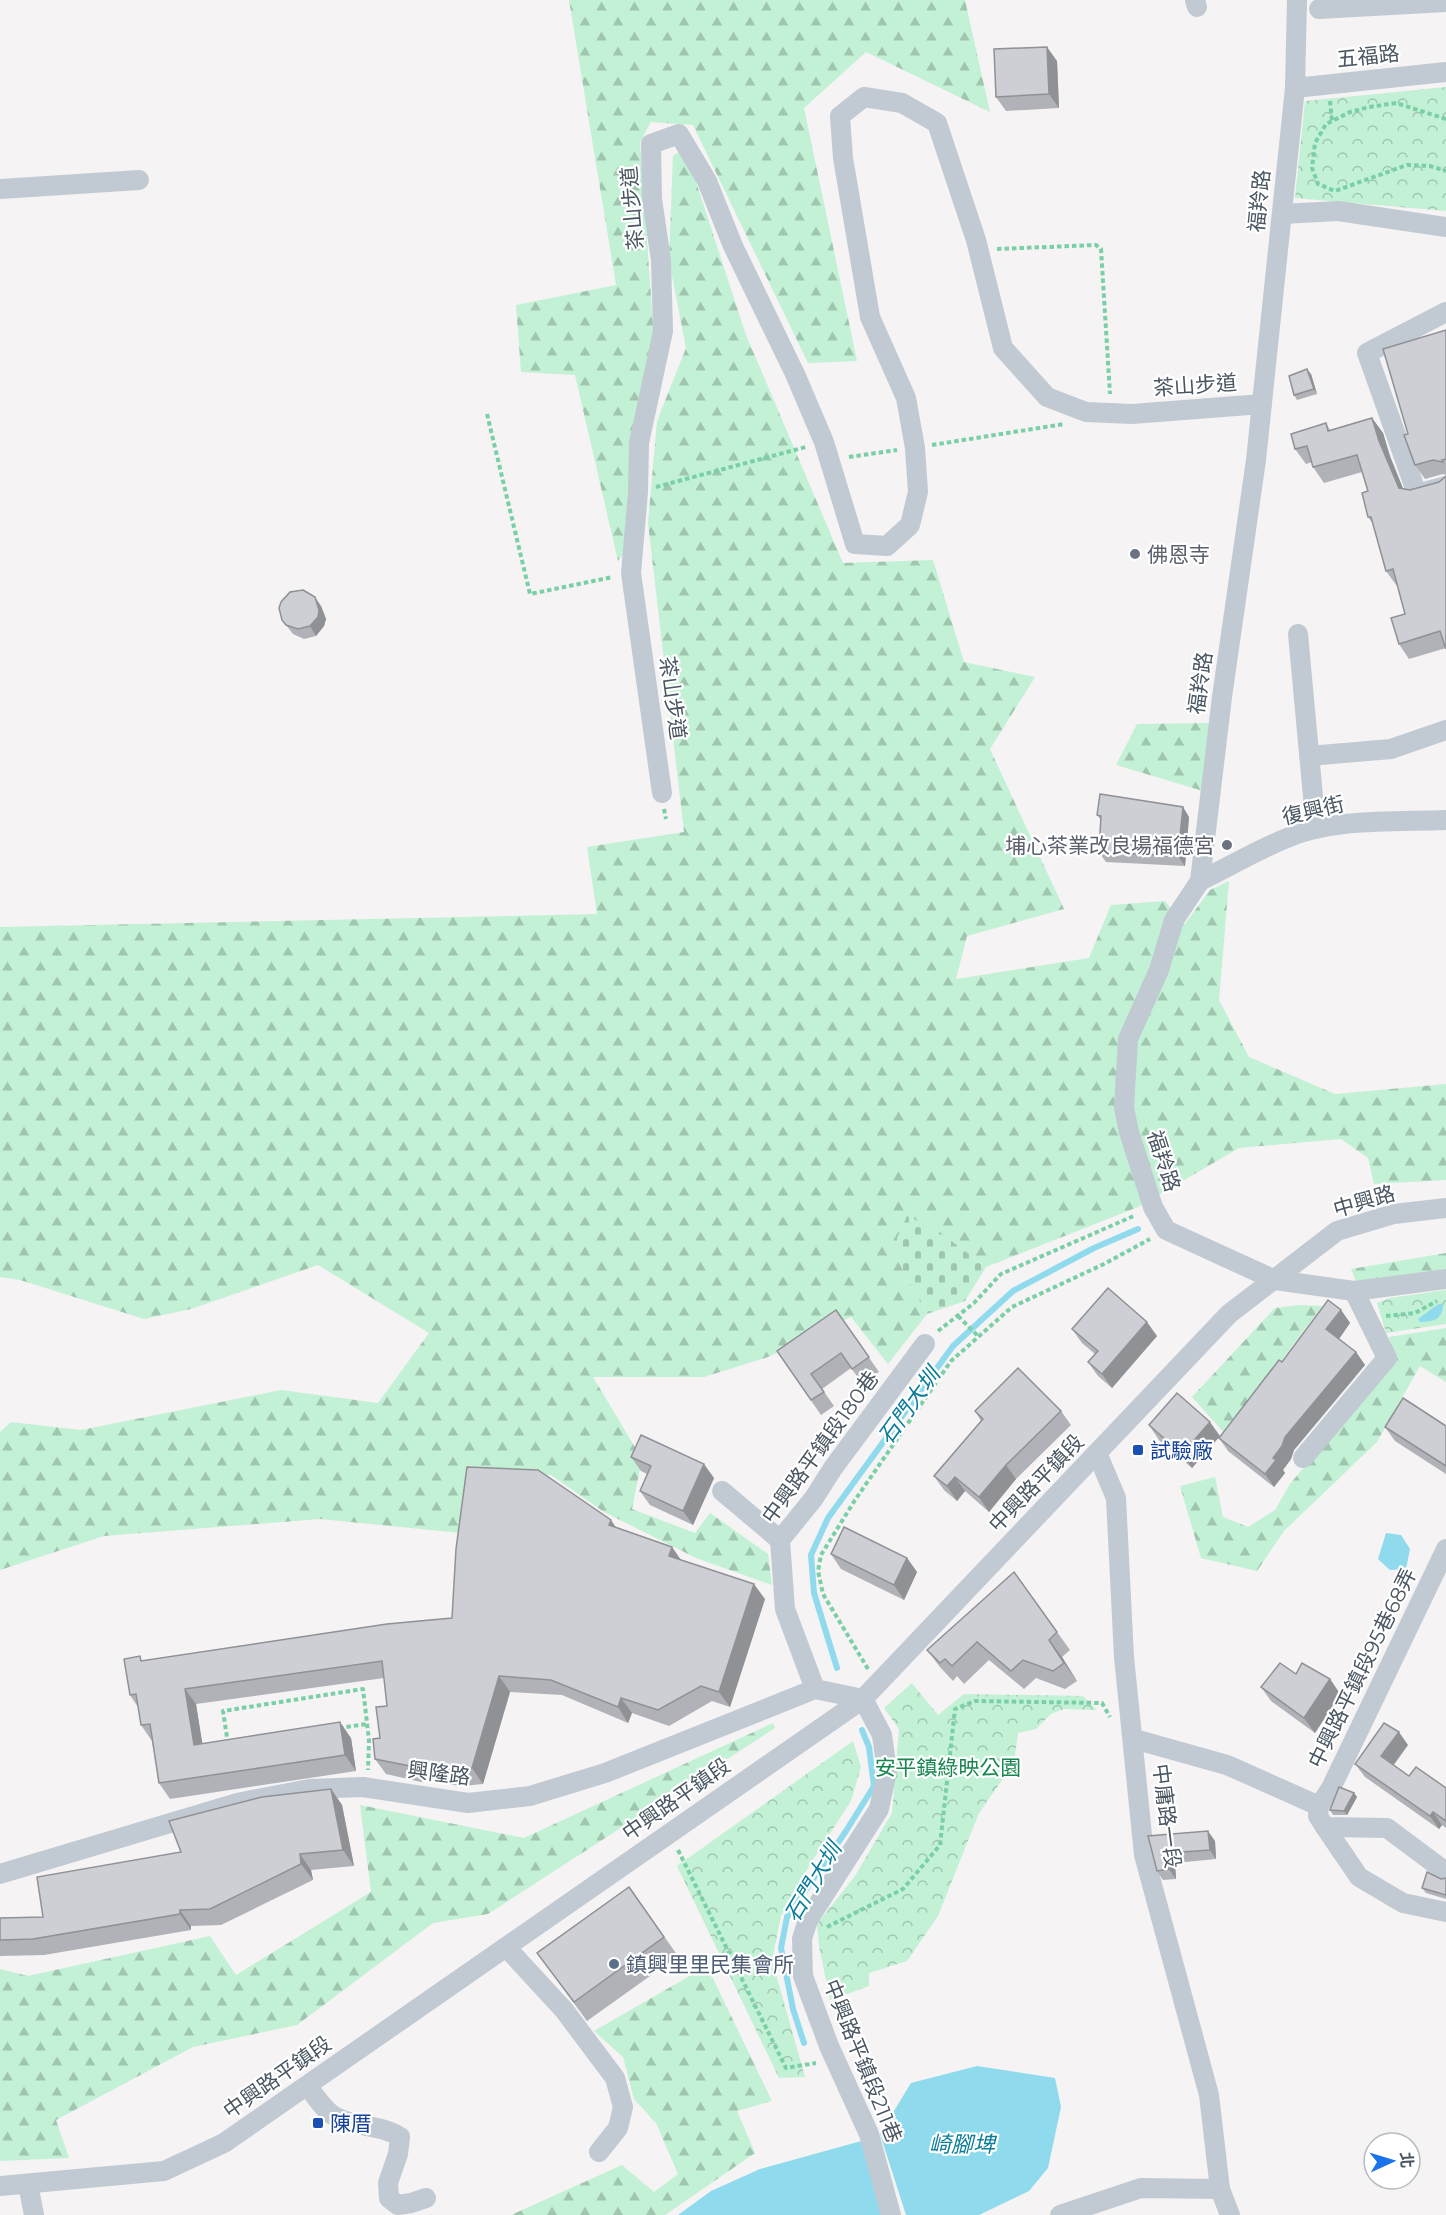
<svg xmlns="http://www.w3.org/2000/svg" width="1446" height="2215" viewBox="0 0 1446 2215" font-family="Montserrat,'Noto Sans TC',sans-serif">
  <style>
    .forest { fill: url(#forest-firs) }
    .cemetery { fill: url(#cemetery-stones) }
    .park { fill: url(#park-crowns) }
    .water { fill: #90daee }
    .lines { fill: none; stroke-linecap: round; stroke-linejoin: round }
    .stream { stroke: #90daee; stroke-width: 6 }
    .path { stroke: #7ad0a6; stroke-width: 4; stroke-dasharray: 4.5 3; stroke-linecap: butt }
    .minor { stroke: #c1cad2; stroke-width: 20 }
    .wall { fill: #b0b2b7 }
    .shaded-wall { fill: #909195 }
    .building { fill: #cdcfd5; stroke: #909195; stroke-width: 1.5 }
    .worship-dot { fill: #6b7280; stroke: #fff; stroke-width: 2 }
    .transit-dot { fill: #1a4fb4; stroke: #fff; stroke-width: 2 }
    .service-dot { fill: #5c6f8a; stroke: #fff; stroke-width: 2 }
    .labels { text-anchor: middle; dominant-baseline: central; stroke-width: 4.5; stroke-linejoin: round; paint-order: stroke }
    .street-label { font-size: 21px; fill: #4a5661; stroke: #fff }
    .worship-label { font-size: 21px; fill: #5b616d; stroke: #fff; text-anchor: start }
    .transit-label { font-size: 21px; fill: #164399; stroke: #fff; text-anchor: start }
    .park-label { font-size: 21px; fill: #17864f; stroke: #fff }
    .service-label { font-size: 21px; fill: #4e5e75; stroke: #fff; text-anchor: start }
    .water-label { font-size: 22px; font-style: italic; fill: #0c7c9b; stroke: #fff }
  </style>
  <defs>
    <pattern id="forest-firs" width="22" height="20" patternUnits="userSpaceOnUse" patternTransform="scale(1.5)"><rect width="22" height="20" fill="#c3f1d5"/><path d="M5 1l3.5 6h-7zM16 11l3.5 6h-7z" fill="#a0c6b0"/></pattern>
    <pattern id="cemetery-stones" width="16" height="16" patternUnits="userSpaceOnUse" patternTransform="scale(1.5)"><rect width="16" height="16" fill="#c3f1d5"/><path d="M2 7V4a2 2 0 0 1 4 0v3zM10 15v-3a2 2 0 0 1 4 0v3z" fill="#a0c6b0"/></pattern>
    <pattern id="park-crowns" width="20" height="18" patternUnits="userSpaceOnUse" patternTransform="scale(1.5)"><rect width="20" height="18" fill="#c3f1d5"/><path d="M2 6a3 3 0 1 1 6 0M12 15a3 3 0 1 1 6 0" fill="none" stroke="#a0c6b0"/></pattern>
  </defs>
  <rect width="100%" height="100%" fill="#f5f3f3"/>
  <g class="forest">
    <path d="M569,0H965L990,112L866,52L804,108L857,361L808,363L693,125L651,122L640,142L654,339L627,549L618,561L575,375L521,372L516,305L616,285Z"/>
    <path d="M685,148L746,335L843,563L933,560L964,662L1035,677L990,749L1064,909L967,936L956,979L1089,958L1111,905L1165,901L1184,925L1210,890L1229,881L1219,1000L1249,1057L1335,1094L1446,1084V1180L1374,1184L1368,1158L1341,1139L1239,1148L1138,1207L986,1267L937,1230L898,1261L927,1314L888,1364L851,1317L768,1357L704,1377H593L642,1459L632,1509L695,1533L710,1513L768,1554L772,1585L696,1558L604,1512L551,1475L475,1472L461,1533L320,1519L104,1536L0,1570V1432L11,1422L81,1430L281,1390L378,1403L429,1333L318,1265L191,1309L144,1319L20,1280L0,1277V927L597,914L587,847L684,832L648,523L657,421L686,348L669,260L673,156Z"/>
    <path d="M1210,723L1203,791L1116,765L1137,724Z"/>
    <path d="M1446,1253V1269L1356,1281L1351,1269Z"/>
    <path d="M1300,1305L1322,1306L1226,1435L1192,1397L1275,1308Z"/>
    <path d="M1446,1328V1382L1420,1366L1377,1442L1284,1531L1257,1571L1201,1558L1180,1486L1215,1477L1223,1517L1248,1527L1275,1510L1290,1484L1395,1359L1389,1337Z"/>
    <path d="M773,1723L775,1728L488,1914L433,1923L297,2025L193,2047L56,2120L69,2158L0,2161V1969L28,1976L210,1936L236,1975L371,1892L360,1805L524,1838Z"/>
    <path d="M707,1966L772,2101L737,2111L755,2153L665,2215H511L622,2165L654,2192L678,2174L656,2123L634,2099L623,2057L594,2031Z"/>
  </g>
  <path class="cemetery" d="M907,1216L937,1230L986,1267L965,1301L927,1314L898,1261L897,1238Z"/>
  <g class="park">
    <path d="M1446,87V211L1295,198L1305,101Z"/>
    <path d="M1446,1290V1324L1386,1333L1377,1303L1390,1298Z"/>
    <path d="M912,1683L938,1715L964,1694L1083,1696L1097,1710L1064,1709L1051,1714L1036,1729L1018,1733L1014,1763L979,1813L938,1916L907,1961L869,1973V1986L830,2000L819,1946L817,1924L855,1876L892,1813L899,1729L884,1708Z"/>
    <path d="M853,1741L861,1767L851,1801L812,1861L781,1916L772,1960L805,2077L779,2078L677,1866Z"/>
  </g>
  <g class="water">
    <path d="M1443,1303C1443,1319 1434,1322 1420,1322L1418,1319L1437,1305Z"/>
    <path d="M1386,1533L1401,1535L1410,1549L1406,1569L1390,1570L1378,1559Z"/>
    <path d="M977,2066L1055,2078L1061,2107L1048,2168L1029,2191L979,2215H906L880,2134L911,2083Z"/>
    <path d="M865,2140L883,2215H678L711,2191L760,2169Z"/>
  </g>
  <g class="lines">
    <g class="stream">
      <path d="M837,1668L814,1593L811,1555L828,1518L953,1346L1013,1291L1094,1248L1138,1229"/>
      <path d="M804,2043L793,2009L781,1948L787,1917L846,1831L874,1786L869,1747L862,1730"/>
    </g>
    <g class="path">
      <path d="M1330,101L1332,121"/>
      <path d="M1446,119L1396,103L1369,107L1350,112L1326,124L1315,143L1312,168L1318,184L1335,191L1407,165L1430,166L1446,171"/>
      <path d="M997,249L1096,245L1101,249L1110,394"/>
      <path d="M487,414L530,594L613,577"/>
      <path d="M932,445L1064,424"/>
      <path d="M849,457L897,450"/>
      <path d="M656,487L806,447"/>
      <path d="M664,809L666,819"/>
      <path d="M958,1316L979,1337"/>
      <path d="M1386,1316L1415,1313L1437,1301"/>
      <path d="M938,1331L974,1303L1001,1274L1136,1215"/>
      <path d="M868,1669L823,1594L818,1571L821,1555L855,1500L951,1361L1012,1307L1104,1264L1150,1239"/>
      <path d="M339,1728L367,1724"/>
      <path d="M228,1744L223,1711L363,1689L369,1740L368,1770"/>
      <path d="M678,1850L786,2068L816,2063"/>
      <path d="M827,1927L903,1889L940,1845L955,1709L975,1701L1102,1703L1110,1717"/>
    </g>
    <g class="minor">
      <path d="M1195,0L1197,7"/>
      <path d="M1297,0L1295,88L1256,460L1222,697L1200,881L1174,920L1159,970L1128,1039L1124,1108L1129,1132L1153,1207L1166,1230L1275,1280L1354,1291L1446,1279"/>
      <path d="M1319,9L1446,2"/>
      <path d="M1295,88L1446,72"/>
      <path d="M0,189L139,180"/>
      <path d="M1282,214L1338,211L1446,227"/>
      <path d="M1446,312L1367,353L1417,494L1446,486"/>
      <path d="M1298,634L1316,829"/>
      <path d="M1309,756L1391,749L1446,730"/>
      <path d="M662,793L631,573L638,492L639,443L663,331L661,260L652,199L651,144L679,134L707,181L733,246L795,374L824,442L855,544L887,546L910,525L918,492L915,448L906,398L870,317L843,158L840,116L864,97L902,103L937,123L976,240L1003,348L1047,397L1086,412L1132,414L1262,404"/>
      <path d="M1200,881C1229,867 1257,850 1287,838C1333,818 1396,822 1446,820"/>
      <path d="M1097,1453L1116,1498L1124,1657L1144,1855L1209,2095L1220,2189L1230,2215"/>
      <path d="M1303,1458L1387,1358L1354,1291"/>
      <path d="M722,1491L780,1540"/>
      <path d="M815,1689L785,1609L780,1540L814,1498L833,1468L925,1344"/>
      <path d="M1134,1739L1227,1765L1319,1806"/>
      <path d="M1319,1806L1331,1788L1446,1549"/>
      <path d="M1319,1806L1318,1816L1325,1827L1387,1828L1446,1872"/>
      <path d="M1325,1827L1359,1877L1403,1903L1446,1912"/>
      <path d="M0,1874L237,1803L309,1789L363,1787L468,1803L530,1796L605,1773L815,1689L863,1699L882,1735L887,1771L879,1809L808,1920L802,1939L803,1976L829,2046L869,2134L891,2215"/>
      <path d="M506,1947L564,2010L615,2078L623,2107L618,2128L599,2152"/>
      <path d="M307,2086C315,2095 325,2112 336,2117C356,2128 380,2124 400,2137L398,2154L388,2183L389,2198L398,2205L411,2203L426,2198"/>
      <path d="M28,2184L34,2215"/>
      <path d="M0,2186L164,2171L224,2143L863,1699L1229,1314L1337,1231L1394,1214L1446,1208"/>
      <path d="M1060,2215L1141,2188L1220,2189"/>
    </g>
  </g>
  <g class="wall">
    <path d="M1057,61L1059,108L1006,111L996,97Z"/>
    <path d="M1446,330V475L1443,474L1425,479L1415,465L1408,434Z"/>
    <path d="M1311,374L1317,394L1297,400L1294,395Z"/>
    <path d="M1372,418L1383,433L1446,648L1409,659L1399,644L1405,614L1398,585L1397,586L1386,571L1373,524L1368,517V491L1362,472L1324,483L1313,467L1312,462L1306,464L1295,449L1326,423L1330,430Z"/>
    <path d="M321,606L326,619L324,626L316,636L304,639L293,634L282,620Z"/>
    <path d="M1183,807L1189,817L1185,866L1106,862L1099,852L1101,820L1097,815Z"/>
    <path d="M836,1310L879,1372L862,1383L851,1368L822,1389L834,1406L821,1415L777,1351Z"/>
    <path d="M1341,1310L1350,1323L1339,1339L1356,1352L1365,1365L1294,1450L1291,1459L1283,1470L1285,1473L1274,1487L1228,1451L1219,1438L1282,1362Z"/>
    <path d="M1072,1329L1157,1336L1112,1388L1098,1376L1088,1362L1095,1354L1082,1343Z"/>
    <path d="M975,1411H1061L1071,1425L1016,1479L989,1512L965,1491L957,1501L944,1490L934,1476L981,1421Z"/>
    <path d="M1149,1425L1220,1436L1192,1468L1159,1440Z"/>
    <path d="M1446,1426V1474L1395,1441L1385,1427Z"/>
    <path d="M631,1457L714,1478L693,1525L650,1505L640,1491L647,1474L641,1471Z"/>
    <path d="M616,1527L672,1547L680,1559L765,1599L730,1707L712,1701L669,1726L632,1713L628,1723L562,1695L510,1692L483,1784L463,1786L445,1784L442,1779L421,1782L386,1774L375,1759L387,1706L384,1678L196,1704L202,1743L351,1738L356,1771L170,1799L159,1783L152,1741L141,1725L138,1707L130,1695L143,1661L452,1618Z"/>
    <path d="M831,1554L907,1558L917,1572L904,1600L841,1569Z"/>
    <path d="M1014,1572L1070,1650L1062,1657L1077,1681L1065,1689L1036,1678L1024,1689L989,1660L964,1684L957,1676L953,1681L940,1667L927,1650Z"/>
    <path d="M1296,1674L1330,1679L1340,1694L1315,1733L1271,1701L1261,1687Z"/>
    <path d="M1408,1745L1394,1765L1409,1776L1446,1788V1828L1442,1825L1439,1829L1365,1777L1355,1764Z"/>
    <path d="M331,1789L342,1805L354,1866L311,1870L313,1880L221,1925L191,1926V1930L44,1955L0,1956V1918L43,1917L181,1852Z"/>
    <path d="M1354,1793L1357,1797L1347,1815H1333L1330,1810Z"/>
    <path d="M1148,1836L1215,1841L1216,1859L1175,1863L1176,1879L1163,1880L1157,1871Z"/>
    <path d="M1446,1878V1899L1426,1893L1422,1888L1441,1879Z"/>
    <path d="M629,1887L678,1956L587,2021L537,1953Z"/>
  </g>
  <g class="shaded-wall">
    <path d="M1047,47L1057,61L1059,108L1049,94Z"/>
    <path d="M1307,369L1311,374L1317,394L1314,389Z"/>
    <path d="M1372,418L1383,433L1390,456L1409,503L1399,488L1379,441Z"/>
    <path d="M315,597L321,606L326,619L324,626L316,636L310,626Z"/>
    <path d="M1183,807L1189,817L1185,866L1178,856Z"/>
    <path d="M1341,1310L1350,1323L1336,1343L1326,1329Z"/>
    <path d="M1147,1322L1157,1336L1112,1388L1102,1374Z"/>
    <path d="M1356,1352L1365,1365L1294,1450L1291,1459L1283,1470L1285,1473L1274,1487L1265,1474L1285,1437Z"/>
    <path d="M1210,1422L1220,1436L1192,1468L1182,1454Z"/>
    <path d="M704,1464L714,1478L693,1525L683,1511Z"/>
    <path d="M1006,1465L1016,1479L989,1512L979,1497Z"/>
    <path d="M955,1477L965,1491L957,1501L947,1486Z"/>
    <path d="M611,1520L621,1535L609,1525Z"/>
    <path d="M672,1547L683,1563L669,1556Z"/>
    <path d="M907,1558L917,1572L904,1600L894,1585Z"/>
    <path d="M754,1584L765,1599L730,1707L719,1692Z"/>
    <path d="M1049,1640L1062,1657L1077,1681L1064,1663Z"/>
    <path d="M499,1676L510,1692L483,1784L472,1768Z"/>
    <path d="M1330,1679L1340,1694L1315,1733L1304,1718Z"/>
    <path d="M185,1689L196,1704L205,1760L194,1745Z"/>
    <path d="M621,1698L632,1713L628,1723L618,1707Z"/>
    <path d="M340,1722L351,1738L356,1771L345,1755Z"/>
    <path d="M1399,1732L1408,1745L1390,1769L1381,1756Z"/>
    <path d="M331,1789L342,1805L354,1866L343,1850Z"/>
    <path d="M1354,1793L1357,1797L1347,1815L1344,1811Z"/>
    <path d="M1433,1812L1442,1825L1439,1829L1430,1816Z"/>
    <path d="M1208,1831L1215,1841L1216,1859L1210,1850Z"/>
    <path d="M1168,1853L1175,1863L1176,1879L1169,1869Z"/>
    <path d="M300,1854L311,1870L313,1880L301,1864Z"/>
    <path d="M180,1910L191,1926V1930L180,1914Z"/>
  </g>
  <g class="building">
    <path d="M1047,47L1049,94L996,97L994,49Z"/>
    <path d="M1446,330V459L1442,460L1443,462L1433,460L1415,465L1404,435L1408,434L1383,349Z"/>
    <path d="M1307,369L1314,389L1294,395L1289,376Z"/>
    <path d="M1372,418L1379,441L1399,488L1410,490L1439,482L1446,476V649L1440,631L1399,644L1391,618L1405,614L1393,569L1386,571L1371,517H1368L1362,493L1368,491L1357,455L1313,467L1307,446L1295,449L1291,434L1326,423L1328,431Z"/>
    <path d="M303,590L315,597L319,610L318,617L310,626L298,629L286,625L282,620L279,608L281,602L290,592Z"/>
    <path d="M1100,794L1183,807L1178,856L1099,852L1101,816L1097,815Z"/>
    <path d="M1108,1288L1147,1322L1102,1374L1088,1362L1098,1351L1072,1329Z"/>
    <path d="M1328,1300L1341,1310L1326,1329L1356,1352L1285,1437L1282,1446L1273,1458L1276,1460L1265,1474L1219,1438L1279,1360L1282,1362Z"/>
    <path d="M836,1310L869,1357L852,1369L841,1353L811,1374L824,1392L811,1400L777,1351Z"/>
    <path d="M1018,1368L1061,1411L1006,1465L979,1497L955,1477L947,1486L934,1476L983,1419L975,1411Z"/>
    <path d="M1177,1393L1210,1422L1182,1454L1149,1425Z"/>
    <path d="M1403,1398L1446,1426V1466L1385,1427Z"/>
    <path d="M641,1435L704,1464L683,1511L640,1491L651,1466L631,1457Z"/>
    <path d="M467,1467L538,1470L611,1520L609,1525L672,1547L669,1556L754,1584L719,1692L701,1686L658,1710L621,1698L618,1707L551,1680L499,1676L472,1768L452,1770L434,1768L435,1763L410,1766L375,1759L373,1739L380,1738L376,1707L387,1706L382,1661L185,1689L194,1745L340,1722L345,1755L159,1783L150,1724L141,1725L136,1694L130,1695L124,1659L140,1656L141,1661L387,1624L452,1618L456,1549Z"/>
    <path d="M844,1527L907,1558L894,1585L831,1554Z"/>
    <path d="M1014,1572L1057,1632L1049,1640L1064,1663L1053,1671L1023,1660L1011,1671L977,1642L952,1666L945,1659L940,1663L927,1650Z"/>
    <path d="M1280,1663L1296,1674L1302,1663L1330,1679L1304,1718L1261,1687Z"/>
    <path d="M1384,1723L1399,1732L1381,1756L1409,1776L1416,1767L1446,1788V1821L1433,1812L1430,1816L1355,1764Z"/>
    <path d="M1339,1787L1354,1793L1344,1811L1330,1810Z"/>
    <path d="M331,1789L343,1850L300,1854L301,1864L210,1909L180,1910V1914L33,1939L0,1940V1918L43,1917L37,1877L181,1852L169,1821L262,1797Z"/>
    <path d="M1208,1831L1210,1850L1168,1853L1169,1869L1157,1871L1148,1836Z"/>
    <path d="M1427,1872L1441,1879L1446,1878V1895L1422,1888Z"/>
    <path d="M629,1887L664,1937L574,2002L537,1953Z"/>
  </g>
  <g class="worship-dot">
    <circle cx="1135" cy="554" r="6"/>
    <circle cx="1227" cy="845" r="6"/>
  </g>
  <g class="transit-dot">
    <rect x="1132" y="1444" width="12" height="12" rx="3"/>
    <rect x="312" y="2117" width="12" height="12" rx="3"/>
  </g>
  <circle class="service-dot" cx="614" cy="1964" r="6"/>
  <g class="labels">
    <g class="street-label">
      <text transform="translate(1368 56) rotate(-6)">五福路</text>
      <text transform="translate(1259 201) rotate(-84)">福羚路</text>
      <text transform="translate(632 208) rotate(-95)">茶山步道</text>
      <text transform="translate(1195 385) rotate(-4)">茶山步道</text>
      <text transform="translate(1200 683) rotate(-82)">福羚路</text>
      <text transform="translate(673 698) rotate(82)">茶山步道</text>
      <text transform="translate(1313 810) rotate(-13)">復興街</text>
      <text transform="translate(1164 1161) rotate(72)">福羚路</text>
      <text transform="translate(1364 1201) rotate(-16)">中興路</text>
      <text transform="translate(820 1447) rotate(-54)">中興路平鎮段180巷</text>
      <text transform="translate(1036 1483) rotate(-46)">中興路平鎮段</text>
      <text transform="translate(1362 1668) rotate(-64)">中興路平鎮段95巷68弄</text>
      <text transform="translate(439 1773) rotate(7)">興隆路</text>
      <text transform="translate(676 1799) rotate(-35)">中興路平鎮段</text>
      <text transform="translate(1167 1816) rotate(83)">中庸路一段</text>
      <text transform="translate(863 2061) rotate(68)">中興路平鎮段211巷</text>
      <text transform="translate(277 2077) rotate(-35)">中興路平鎮段</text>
    </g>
    <g class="worship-label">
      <text x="1147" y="554">佛恩寺</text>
      <text x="1215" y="845" text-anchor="end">埔心茶業改良場福德宮</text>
    </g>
    <g class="transit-label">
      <text x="1150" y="1450">試驗廠</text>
      <text x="330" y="2123">陳厝</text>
    </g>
    <g class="park-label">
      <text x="948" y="1767">安平鎮綠映公園</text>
    </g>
    <g class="service-label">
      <text x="626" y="1964">鎮興里里民集會所</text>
    </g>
    <g class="water-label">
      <text transform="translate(909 1406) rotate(-54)">石門大圳</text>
      <text transform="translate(813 1882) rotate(-59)">石門大圳</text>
      <text x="962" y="2144">崎腳埤</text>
    </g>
  </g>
  <g transform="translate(1392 2161) rotate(86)"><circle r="28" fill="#ffffff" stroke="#b7bbc0" stroke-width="1.5"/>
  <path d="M0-4.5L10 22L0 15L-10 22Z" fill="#1a73e8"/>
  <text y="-9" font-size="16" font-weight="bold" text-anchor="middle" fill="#4a5661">北</text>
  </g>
</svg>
